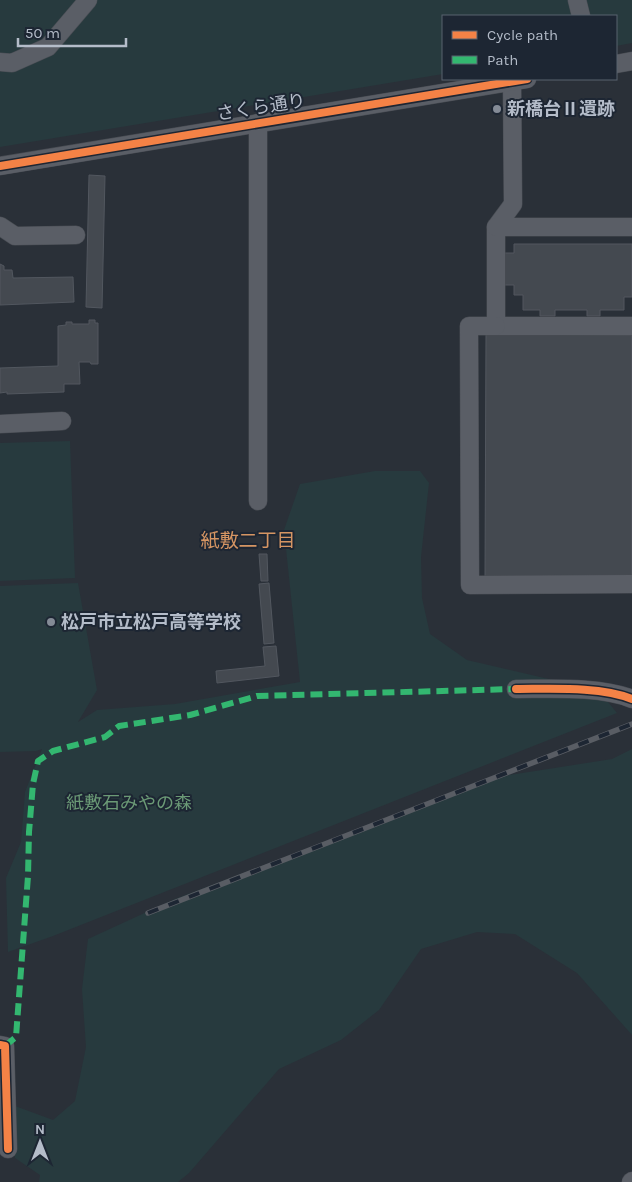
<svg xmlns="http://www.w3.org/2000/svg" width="632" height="1182" viewBox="0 0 632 1182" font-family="Karla,'Noto Sans JP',sans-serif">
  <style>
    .green { fill: #273a3e }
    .building { fill: #444950; stroke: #52575f }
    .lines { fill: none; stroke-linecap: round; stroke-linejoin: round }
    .minor-casing { stroke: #484c53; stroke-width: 19 }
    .minor { stroke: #5a5e66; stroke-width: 18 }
    .rail-casing { stroke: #595d64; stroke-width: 5.5 }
    .rail { stroke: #1d2633; stroke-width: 4; stroke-dasharray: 11; stroke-linecap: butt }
    .quiet { stroke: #33b770; stroke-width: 6; stroke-dasharray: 12 6; stroke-linecap: butt }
    .cycleway-casing { stroke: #1d2633; stroke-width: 11 }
    .cycleway { stroke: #f48246; stroke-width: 8 }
    .poi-dot { fill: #848b96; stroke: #1d2633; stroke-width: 2 }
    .labels { text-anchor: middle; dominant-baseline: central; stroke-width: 4; stroke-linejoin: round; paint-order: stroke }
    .street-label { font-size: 18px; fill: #b4bcc9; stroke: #1d2633 }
    .poi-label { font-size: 18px; font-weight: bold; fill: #b4bcc9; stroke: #1d2633; text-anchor: start }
    .park-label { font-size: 18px; fill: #6b9a76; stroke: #1d2633 }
    .neighbourhood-label { font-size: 19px; fill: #d59563; stroke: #1d2633 }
  </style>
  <rect width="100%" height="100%" fill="#2a3038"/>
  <g class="green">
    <path d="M0,0H632V43L616,46V16H443V74L0,147Z"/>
    <path d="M70,441L75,578L0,581V443Z"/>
    <path d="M375,471H420L429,483L421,557L422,598L430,634L467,660L553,680L595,686L617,713L53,936L8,952L6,878L21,842L25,792L42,749L36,751L0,752V586L78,583L97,690L78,722L97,710L175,704L300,682L284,530L300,484Z"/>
    <path d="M632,749V1035L577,973L515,934L477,932L421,949L379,1010L341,1040L279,1069L189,1173L178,1182H39L40,1175L15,1158L7,1117L15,1106L53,1120L75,1101L86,1047L82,989L88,939L175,899L497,777L612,759Z"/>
  </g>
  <g class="building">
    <path d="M89,175L105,176L102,308L86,307Z"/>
    <path d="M514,244H632V297H624V310H600V316H587V310H555V316H540V310H523V295H514V285H499V253H514Z"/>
    <path d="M0,264L4,266V270H12L13,278L73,277L74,302L0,305Z"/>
    <path d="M89,320H95V323H98V364H91L90,362H79L80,384H64V392L7,394V392L0,393V368L58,366V326L66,325V322H72V324H89Z"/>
    <path d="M486,334L632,335V579L485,578Z"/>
    <path d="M259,554H267L268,581H261Z"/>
    <path d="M269,583L274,643L264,644L259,584Z"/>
    <path d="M276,646L279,676L217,683L216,671L265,666L263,647Z"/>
  </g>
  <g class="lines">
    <g class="minor-casing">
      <g id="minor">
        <path d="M577,0L581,16"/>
        <path d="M0,62L12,63L48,47L88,0"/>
        <path d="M616,64L632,61"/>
        <path d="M512,81L513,204L496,227V326H632"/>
        <path d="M0,166L527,79"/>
        <path d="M0,226L15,236L76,235"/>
        <path d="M496,227H632"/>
        <path d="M496,326H469L470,585L632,584"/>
        <path d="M0,424L62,421"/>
        <path d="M258,501V123"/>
        <path d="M516,689C550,689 601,686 632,699"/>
        <path d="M0,1045L5,1046L8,1149"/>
        <path d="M631,1182L632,1181"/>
      </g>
    </g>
    <use href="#minor" class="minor"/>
    <g class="rail-casing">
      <path id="rail" d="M148,913L632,724"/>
    </g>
    <use href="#rail" class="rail"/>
    <path class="quiet" d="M5,1046L16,1037L28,876L29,832L33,784L38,761L53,751L105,737L119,726L190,715L257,696L516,689"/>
    <g class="cycleway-casing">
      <g id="cycleway">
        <path d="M0,166L527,79"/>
        <path d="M516,689C550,689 601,686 632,699"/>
        <path d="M0,1045L5,1046L8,1149"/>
      </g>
    </g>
    <use href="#cycleway" class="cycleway"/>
  </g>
  <g class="poi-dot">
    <circle cx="497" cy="109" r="5"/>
    <circle cx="51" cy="622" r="5"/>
  </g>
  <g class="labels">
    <g class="street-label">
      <text transform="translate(261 107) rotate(-9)">さくら通り</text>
    </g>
    <g class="poi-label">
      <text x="507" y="109">新橋台Ⅱ遺跡</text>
      <text x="61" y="622">松戸市立松戸高等学校</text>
    </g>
    <g class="park-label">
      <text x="129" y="803">紙敷石みやの森</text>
    </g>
    <g class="neighbourhood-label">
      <text x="248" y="541">紙敷二丁目</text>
    </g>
  </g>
  <rect x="442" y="15" width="175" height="65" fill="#1d2633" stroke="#59626f"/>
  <rect x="452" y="31" width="25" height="8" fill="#f48246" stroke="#59626f"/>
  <text x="487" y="40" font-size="15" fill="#b4bcc9">Cycle path</text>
  <rect x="452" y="56" width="25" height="8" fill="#33b770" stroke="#59626f"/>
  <text x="487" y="65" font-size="15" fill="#b4bcc9">Path</text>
  <g transform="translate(40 1142)" stroke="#1d2633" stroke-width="4" paint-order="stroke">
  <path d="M0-4L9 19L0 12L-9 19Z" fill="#b4bcc9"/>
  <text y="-8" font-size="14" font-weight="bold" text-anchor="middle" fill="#b4bcc9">N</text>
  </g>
  <path d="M18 38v8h108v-8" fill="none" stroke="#b4bcc9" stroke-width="2.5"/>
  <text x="25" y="38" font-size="15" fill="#b4bcc9" stroke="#1d2633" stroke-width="4" paint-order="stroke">50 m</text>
</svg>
